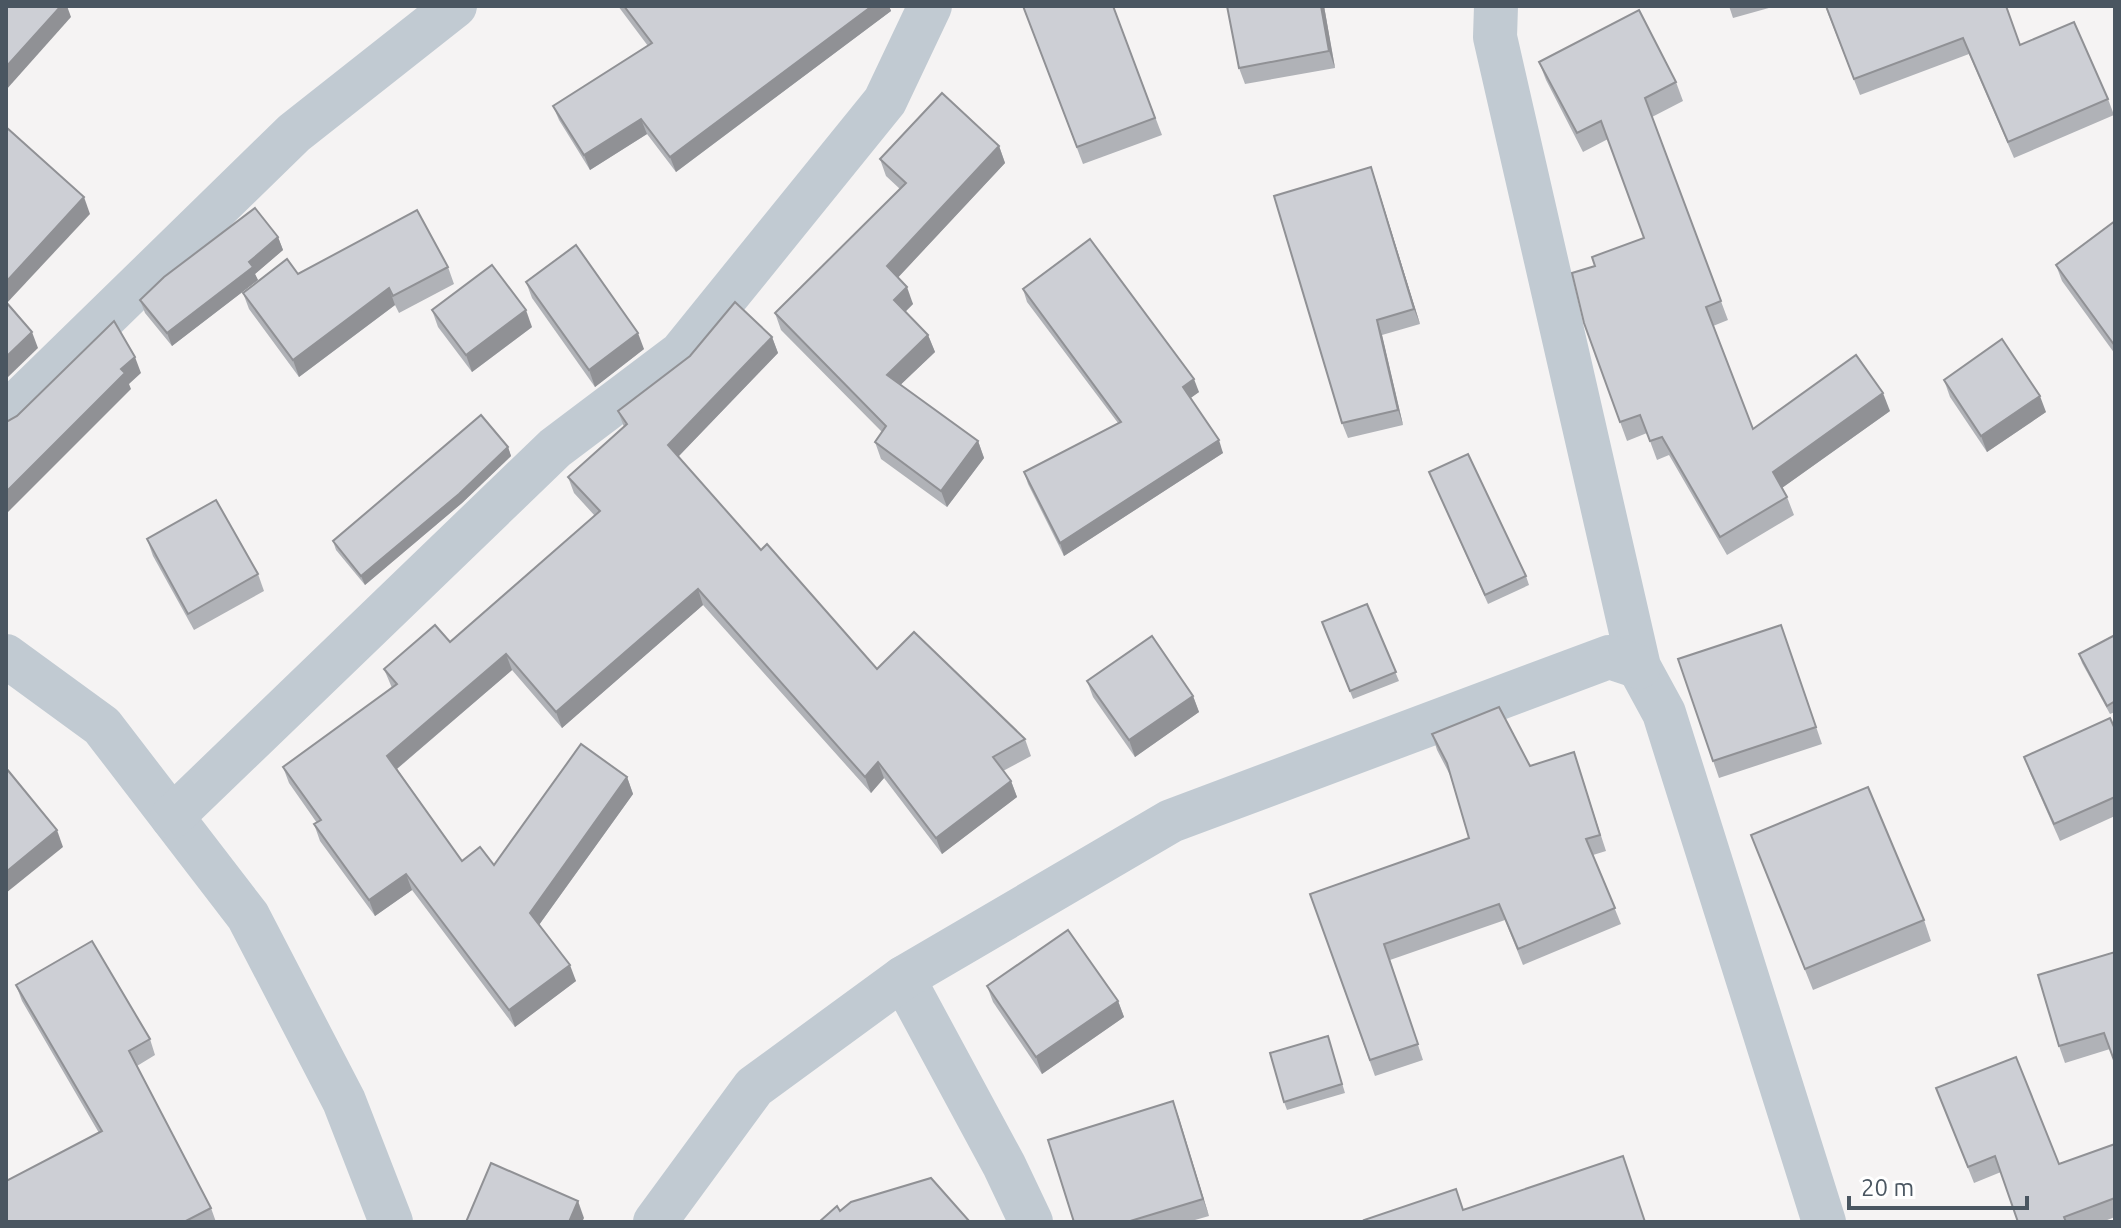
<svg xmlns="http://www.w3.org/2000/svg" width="2121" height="1228" viewBox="0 0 2121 1228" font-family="Ubuntu,sans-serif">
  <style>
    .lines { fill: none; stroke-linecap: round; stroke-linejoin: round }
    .minor { stroke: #c1cad2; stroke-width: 44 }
    .wall { fill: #b0b2b7 }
    .shaded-wall { fill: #909195 }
    .building { fill: #cdcfd5; stroke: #909195; stroke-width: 2 }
  </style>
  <rect width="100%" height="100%" fill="#f5f3f3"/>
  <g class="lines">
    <g class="minor">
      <path d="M1496,6L1495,37L1639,667L1664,713L1824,1222"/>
      <path d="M6,414L294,133L455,6"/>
      <path d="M6,656L102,726L248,916L344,1101L391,1222"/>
      <path d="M172,817L555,448L681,353L885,101L930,6"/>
      <path d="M903,978L1004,1165L1031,1222"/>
      <path d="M655,1222L754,1087L903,978L1171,821L1609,657L1639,667"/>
    </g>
  </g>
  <g class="wall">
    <path d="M618,6H889L891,11L676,172L647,134L590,170L559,120L553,106L648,46Z"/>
    <path d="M1023,6H1113L1162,135L1083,164Z"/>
    <path d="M1227,6H1324L1335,68L1245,84L1239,68Z"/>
    <path d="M1729,6H1776L1733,18Z"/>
    <path d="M1825,6L2020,45L2108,99L2114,115L2014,158L1969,54L1860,95Z"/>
    <path d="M1539,62L1676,82L1683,101L1652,117L1728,320L1713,326L1753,429L1890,411L1782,488L1787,497L1794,515L1727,555L1669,455L1657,460L1647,433L1627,441L1584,323L1595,266L1644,238L1608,139L1583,152L1546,80Z"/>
    <path d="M999,146L1005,163L898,277L913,304L905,312L928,335L935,352L900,385L978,441L984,458L947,507L881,459L875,442L882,432L781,330L775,313L900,189L886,176L880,159Z"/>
    <path d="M1376,182L1420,324L1382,335L1403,425L1348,438L1342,423Z"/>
    <path d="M2115,221V354L2062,281L2056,265Z"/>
    <path d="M278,237L283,250L255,274L258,280L172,346L145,313L140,300Z"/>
    <path d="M448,267L454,284L399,313L395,305L299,377L249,309L243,293L298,274Z"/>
    <path d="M526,282L644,349L595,387L532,298Z"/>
    <path d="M1023,289L1199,392L1190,398L1223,453L1064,556L1028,484L1024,472L1118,423L1027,302Z"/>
    <path d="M432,310L532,327L472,372L438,327Z"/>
    <path d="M772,337L778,353L678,457L761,550L877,669L1025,739L1031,756L1003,771L1011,781L1017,797L942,854L884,778L871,793L703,605L562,728L512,670L397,769L462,861L494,865L627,777L633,794L539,925L576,981L515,1027L412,890L375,916L320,841L314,824L317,823L289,783L283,767L392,688L384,669L450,642L595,516L574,493L568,477L624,427L618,411Z"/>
    <path d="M1944,380L2046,412L1987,452L1950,397Z"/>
    <path d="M508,447L511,456L462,503L365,585L336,550L333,541Z"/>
    <path d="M1429,472L1526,576L1529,585L1488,604Z"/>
    <path d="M147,539L258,574L264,591L194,630L153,556Z"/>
    <path d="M1367,604L1399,681L1353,699L1322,622Z"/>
    <path d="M1781,625L1822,744L1719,778L1678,659Z"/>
    <path d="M2115,635V712L2110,714L2082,663L2079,654Z"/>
    <path d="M1087,681L1193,696L1199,712L1135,757L1093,697Z"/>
    <path d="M2115,729V816L2060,841L2030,773L2024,757Z"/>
    <path d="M1432,734L1530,766L1579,768L1606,851L1593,855L1621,924L1523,965L1505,920L1390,960L1423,1060L1375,1076L1310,894L1469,838L1450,775L1437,750Z"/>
    <path d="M1751,835L1924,920L1931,941L1813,990Z"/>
    <path d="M2115,952L2110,1049L2065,1063L2059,1046Z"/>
    <path d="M16,985L150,1039L155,1055L137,1066L211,1208L216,1222H6L99,1133L22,1001Z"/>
    <path d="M987,986L1118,1001L1124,1017L1042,1074L993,1002Z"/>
    <path d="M1328,1036L1345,1093L1287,1110L1284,1102Z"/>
    <path d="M1936,1088L2059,1164L2115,1144V1217L2102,1222H2018L2001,1172L1974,1183Z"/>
    <path d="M1173,1101L1209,1216L1188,1222H1074Z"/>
  </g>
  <g class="shaded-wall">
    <path d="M61,6H67L71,17L6,90V67Z"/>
    <path d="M872,6H889L891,11L676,172L670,157Z"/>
    <path d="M1321,6H1324L1335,68L1329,51Z"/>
    <path d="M641,119L647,134L590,170L584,155Z"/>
    <path d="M999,146L1005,163L893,283L887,266Z"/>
    <path d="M1371,167L1376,182L1420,324L1414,309Z"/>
    <path d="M84,197L90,214L6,304V282Z"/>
    <path d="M278,237L283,250L255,274L258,280L172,346L167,333Z"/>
    <path d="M907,287L913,304L900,317L894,300Z"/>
    <path d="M389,288L395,305L299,377L293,360Z"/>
    <path d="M526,310L532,327L472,372L466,355Z"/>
    <path d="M1377,320L1382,335L1403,425L1398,410Z"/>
    <path d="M32,332L38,348L6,379V357Z"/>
    <path d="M638,333L644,349L595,387L589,370Z"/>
    <path d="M928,335L935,352L893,392L887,375Z"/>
    <path d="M772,337L778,353L674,461L668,445Z"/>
    <path d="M135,357L141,373L129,384L131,389L7,513L6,492L121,369Z"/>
    <path d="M1194,379L1199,392L1188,400L1183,387Z"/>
    <path d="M1883,393L1890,411L1779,490L1773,472Z"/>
    <path d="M2040,396L2046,412L1987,452L1981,436Z"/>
    <path d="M1219,440L1223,453L1064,556L1060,543Z"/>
    <path d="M978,441L984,458L947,507L941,491Z"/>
    <path d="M508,447L511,456L462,503L365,585L361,576Z"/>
    <path d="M698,589L703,605L562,728L556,712Z"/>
    <path d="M506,654L512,670L393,772L387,756Z"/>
    <path d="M1193,696L1199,712L1135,757L1129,740Z"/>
    <path d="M878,762L884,778L871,793L865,777Z"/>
    <path d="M627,777L633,794L536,929L530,913Z"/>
    <path d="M1011,781L1017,797L942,854L936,838Z"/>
    <path d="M57,830L63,847L6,893V872Z"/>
    <path d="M406,874L412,890L375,916L369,900Z"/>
    <path d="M570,965L576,981L515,1027L509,1010Z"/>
    <path d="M1118,1001L1124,1017L1042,1074L1036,1057Z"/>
    <path d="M1173,1101L1179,1118L1209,1216L1203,1199Z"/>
    <path d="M578,1201L584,1218L582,1222H569Z"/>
  </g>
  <g class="building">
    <path d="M6,6H61L6,67Z"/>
    <path d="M624,6H872L670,157L641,119L584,155L553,106L652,43Z"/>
    <path d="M1023,6H1113L1155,118L1077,147Z"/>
    <path d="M1227,6H1321L1329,51L1239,68Z"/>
    <path d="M1826,6H2006L2020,45L2074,22L2108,99L2008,142L1963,38L1854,79Z"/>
    <path d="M1639,10L1676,82L1645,98L1721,301L1706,307L1753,429L1856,355L1883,393L1773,472L1787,497L1720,537L1662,437L1650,441L1640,415L1620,422L1584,323L1572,273L1595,266L1592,257L1644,238L1601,121L1577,133L1539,62Z"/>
    <path d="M942,93L999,146L887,266L907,287L894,300L928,335L887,375L978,441L941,491L875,442L886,426L775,313L906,183L880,159Z"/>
    <path d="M6,127L84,197L6,282Z"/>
    <path d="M1371,167L1414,309L1377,320L1398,410L1342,423L1274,196Z"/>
    <path d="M255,208L278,237L249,262L253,267L167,333L140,300L164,277Z"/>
    <path d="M417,210L448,267L393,296L389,288L293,360L243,293L287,259L298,274Z"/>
    <path d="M2115,221V346L2056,265Z"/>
    <path d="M1090,239L1194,379L1183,387L1219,440L1060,543L1024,472L1121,422L1023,289Z"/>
    <path d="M576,245L638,333L589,370L526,282Z"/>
    <path d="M492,265L526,310L466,355L432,310Z"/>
    <path d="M6,302L32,332L6,357Z"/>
    <path d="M735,302L772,337L668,445L761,550L767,544L877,669L914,632L1025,739L993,757L1011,781L936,838L878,762L865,777L698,589L556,712L506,654L387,756L462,861L480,847L494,865L581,744L627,777L530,913L570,965L509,1010L406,874L369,900L314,824L321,820L283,767L397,684L384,669L435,625L450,642L600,511L568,477L627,424L618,411L690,356Z"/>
    <path d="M114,321L135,357L121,369L125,373L6,492V422L17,416Z"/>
    <path d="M2002,339L2040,396L1981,436L1944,380Z"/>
    <path d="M481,415L508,447L459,494L361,576L333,541Z"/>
    <path d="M1468,454L1526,576L1485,595L1429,472Z"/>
    <path d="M216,500L258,574L188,614L147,539Z"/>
    <path d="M1367,604L1396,672L1350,691L1322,622Z"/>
    <path d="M1781,625L1816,727L1713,761L1678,659Z"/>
    <path d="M2115,635V701L2107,706L2079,654Z"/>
    <path d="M1152,636L1193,696L1129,740L1087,681Z"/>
    <path d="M1499,707L1530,766L1574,752L1600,835L1586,839L1615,908L1518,949L1499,904L1384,944L1418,1044L1370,1060L1310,894L1469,838L1447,763L1432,734Z"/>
    <path d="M2110,718L2115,729V797L2054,824L2024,757Z"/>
    <path d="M6,768L57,830L6,872Z"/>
    <path d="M1868,787L1924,920L1805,969L1751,835Z"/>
    <path d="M1068,930L1118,1001L1036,1057L987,986Z"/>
    <path d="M92,941L150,1039L129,1051L211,1208L184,1222H6V1181L102,1131L16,985Z"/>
    <path d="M2115,952V1063L2104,1033L2059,1046L2038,975Z"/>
    <path d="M1328,1036L1342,1084L1284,1102L1270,1053Z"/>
    <path d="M2016,1057L2059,1164L2115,1144V1198L2064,1217L2066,1222H2018L1995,1156L1968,1167L1936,1088Z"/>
    <path d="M1173,1101L1203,1199L1127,1222H1074L1048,1140Z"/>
    <path d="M1623,1156L1645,1222H1365L1364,1220L1456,1189L1463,1210Z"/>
    <path d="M491,1163L578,1201L569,1222H466Z"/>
    <path d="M931,1178L970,1222H819L837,1206L840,1211L851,1202Z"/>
  </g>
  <rect width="2121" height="1228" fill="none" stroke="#4a5661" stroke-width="16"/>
  <path d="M1849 1196v12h178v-12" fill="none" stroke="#4a5661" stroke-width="4"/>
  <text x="1861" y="1196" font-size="24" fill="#4a5661" stroke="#ffffff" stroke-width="6" paint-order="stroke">20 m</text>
</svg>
